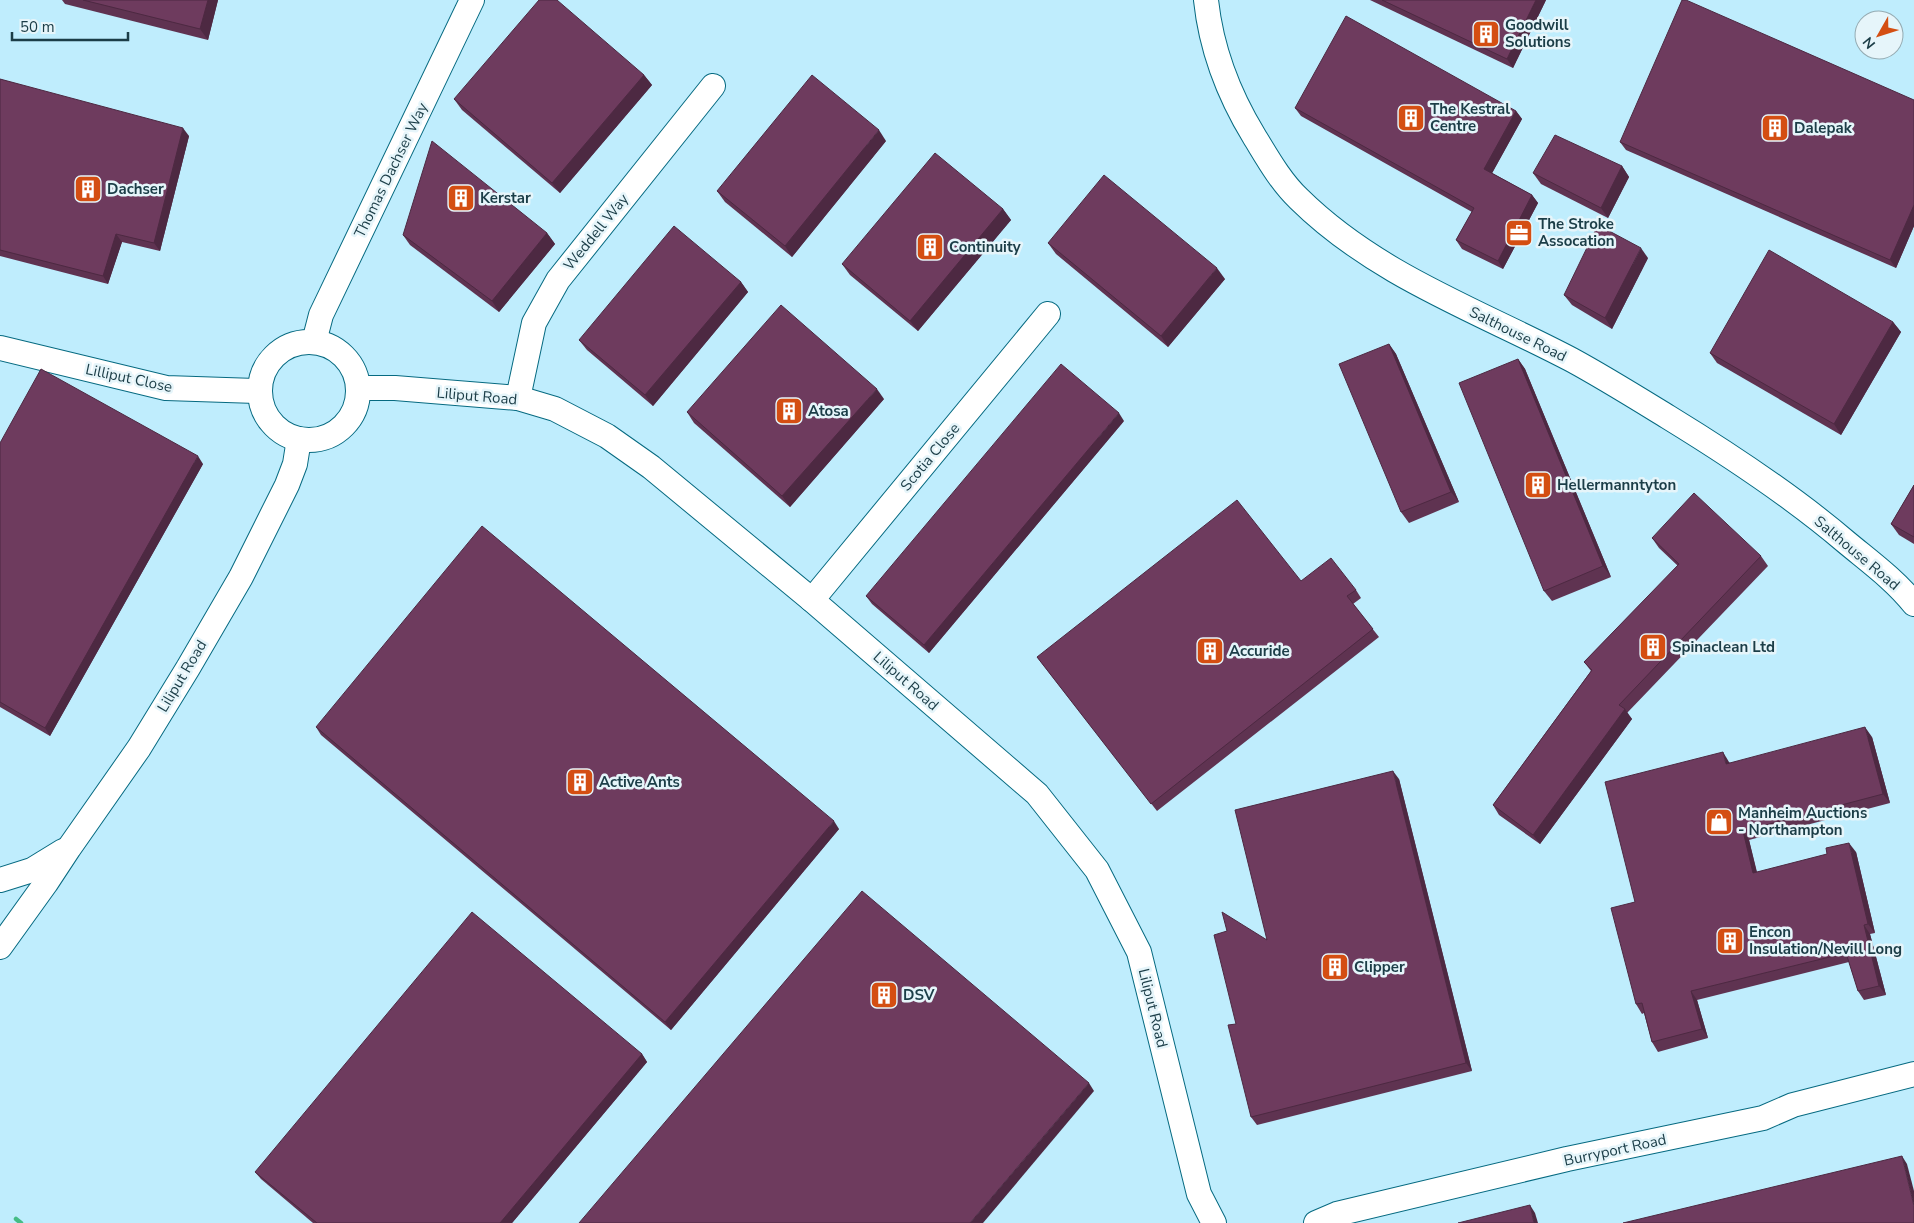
<svg xmlns="http://www.w3.org/2000/svg" width="1914" height="1223" viewBox="0 0 1914 1223" font-family="'Nunito Sans',sans-serif">
  <style>
    .lines { fill: none; stroke-linecap: round; stroke-linejoin: round }
    .stream { stroke: #45bc85; stroke-width: 4.5 }
    .minor-casing { stroke: #066a81; stroke-width: 26 }
    .minor { stroke: #fff; stroke-width: 24 }
    .wall { fill: #5f3351 }
    .shaded-wall { fill: #4d2942 }
    .building { fill: #6e3b5e; stroke: #4d2942 }
    .labels { text-anchor: middle; dominant-baseline: central; stroke-width: 5; stroke-linejoin: round; paint-order: stroke }
    .poi-label { font-size: 15px; font-weight: bold; fill: #1b3d47; stroke: #e6f5fa; text-anchor: start }
    .street-label { font-size: 15px; fill: #1b3d47; stroke: #e6f5fa }
  </style>
  <rect width="100%" height="100%" fill="#bfedfd"/>
  <g class="lines">
    <path class="stream" d="M16,1219L21,1223"/>
    <g class="minor-casing">
      <g id="minor">
        <path d="M1206,0C1211,47 1229,95 1254,136C1267,157 1280,181 1299,199C1376,275 1479,311 1572,360C1605,378 1637,398 1668,417C1730,455 1791,495 1846,542C1870,562 1895,580 1914,604"/>
        <path d="M314,342L321,315L472,0"/>
        <circle cx="309" cy="391" r="49"/>
        <path d="M0,348L166,388L259,391"/>
        <path d="M358,388H395L518,398L555,409L607,436L651,467L812,600L1037,794L1097,870L1139,952L1199,1194L1214,1223"/>
        <path d="M518,398L534,323L558,280L713,86"/>
        <path d="M812,600L1048,314"/>
        <path d="M0,880L32,870L63,851"/>
        <path d="M0,947L46,883L69,848L139,748L188,668L241,577L287,485L295,464L299,439"/>
        <path d="M1316,1223L1337,1214L1567,1159L1763,1118L1793,1105L1914,1074"/>
      </g>
    </g>
    <use href="#minor" class="minor"/>
  </g>
  <g class="wall">
    <path d="M62,0H218L208,40L65,4Z"/>
    <path d="M1370,0H1546L1513,68Z"/>
    <path d="M644,75L652,85L560,193L462,110L454,99Z"/>
    <path d="M0,79L189,136L160,251L122,242L108,284L0,256Z"/>
    <path d="M1914,100V226L1896,268L1626,150L1620,142Z"/>
    <path d="M1295,108L1516,111L1522,119L1492,173L1532,195L1538,203L1503,269L1462,249L1456,240L1472,212L1301,116Z"/>
    <path d="M886,141L792,257L725,202L717,191Z"/>
    <path d="M1622,166L1629,177L1608,218L1541,184L1533,173Z"/>
    <path d="M1003,209L1011,220L918,331L850,275L842,264Z"/>
    <path d="M547,233L555,244L499,312L410,245L403,235Z"/>
    <path d="M1048,243L1225,279L1168,347L1056,254Z"/>
    <path d="M1648,258L1612,329L1572,305L1564,295Z"/>
    <path d="M741,282L748,292L653,406L587,350L579,340Z"/>
    <path d="M1893,322L1901,332L1841,435L1717,363L1710,353Z"/>
    <path d="M1389,344L1396,354L1459,502L1409,523L1401,512Z"/>
    <path d="M1518,359L1525,369L1611,577L1552,601L1544,591Z"/>
    <path d="M884,399L790,507L694,423L687,412Z"/>
    <path d="M1124,421L929,653L872,604L866,596Z"/>
    <path d="M0,443L203,464L50,736L0,707Z"/>
    <path d="M1914,485V544L1899,535L1891,524Z"/>
    <path d="M1652,538L1761,556L1768,566L1627,713L1632,719L1540,844L1499,815L1493,805L1591,671L1584,662L1678,566L1659,548Z"/>
    <path d="M1301,581L1356,590L1361,598L1353,604L1379,637L1157,811L1037,657Z"/>
    <path d="M316,727L839,829L671,1030L321,735Z"/>
    <path d="M1872,737L1890,803L1749,840L1757,872L1856,852L1875,933L1870,934L1886,995L1864,1000L1858,991L1849,962L1697,1000L1708,1038L1658,1052L1652,1042L1644,1013L1642,1014L1636,1004L1635,902L1729,762L1730,763Z"/>
    <path d="M1399,779L1472,1071L1257,1125L1251,1117L1236,1024L1267,940Z"/>
    <path d="M642,1054L647,1062L512,1223H313L261,1179L255,1172Z"/>
  </g>
  <g class="shaded-wall">
    <path d="M208,0H218L208,40L200,29Z"/>
    <path d="M1536,0H1546L1513,68L1507,59Z"/>
    <path d="M644,75L652,85L560,193L552,183Z"/>
    <path d="M1516,111L1522,119L1490,177L1484,169Z"/>
    <path d="M183,128L189,136L160,251L154,243Z"/>
    <path d="M879,130L886,141L792,257L785,246Z"/>
    <path d="M1622,166L1629,177L1608,218L1601,208Z"/>
    <path d="M1532,195L1538,203L1503,269L1498,261Z"/>
    <path d="M1914,205V226L1896,268L1890,260Z"/>
    <path d="M1003,209L1011,220L918,331L910,321Z"/>
    <path d="M547,233L555,244L499,312L492,301Z"/>
    <path d="M116,234L122,242L108,284L103,276Z"/>
    <path d="M1641,248L1648,258L1612,329L1605,318Z"/>
    <path d="M1217,268L1225,279L1168,347L1161,336Z"/>
    <path d="M741,282L748,292L653,406L645,395Z"/>
    <path d="M1893,322L1901,332L1841,435L1834,424Z"/>
    <path d="M1389,344L1396,354L1459,502L1451,492Z"/>
    <path d="M1518,359L1525,369L1611,577L1603,566Z"/>
    <path d="M877,389L884,399L790,507L782,496Z"/>
    <path d="M1119,413L1124,421L929,653L924,645Z"/>
    <path d="M198,456L203,464L50,736L45,728Z"/>
    <path d="M1625,709L1632,719L1540,844L1533,835Z"/>
    <path d="M1865,727L1872,737L1890,803L1883,794Z"/>
    <path d="M1723,752L1729,762L1732,773L1726,764Z"/>
    <path d="M1393,771L1399,779L1472,1071L1466,1063Z"/>
    <path d="M834,821L839,829L671,1030L665,1022Z"/>
    <path d="M1743,831L1749,840L1759,882L1753,873Z"/>
    <path d="M1849,843L1856,852L1875,933L1868,924Z"/>
    <path d="M1864,925L1870,934L1886,995L1879,986Z"/>
    <path d="M1691,991L1697,1000L1708,1038L1702,1029Z"/>
    <path d="M642,1054L647,1062L512,1223H500Z"/>
    <path d="M1089,1083L1094,1091L983,1223H970Z"/>
    <path d="M1902,1156L1907,1164L1914,1191V1206Z"/>
    <path d="M1530,1205L1535,1213L1538,1223H1534Z"/>
  </g>
  <g class="building">
    <path d="M83,0H208L200,29Z"/>
    <path d="M539,0H557L644,75L552,183L454,99Z"/>
    <path d="M1382,0H1536L1507,59Z"/>
    <path d="M1682,0H1686L1914,100V205L1890,260L1620,142Z"/>
    <path d="M1346,16L1516,111L1484,169L1532,195L1498,261L1456,240L1474,208L1295,108Z"/>
    <path d="M812,75L879,130L785,246L717,191Z"/>
    <path d="M0,79L183,128L154,243L116,234L103,276L0,250Z"/>
    <path d="M1555,135L1622,166L1601,208L1533,173Z"/>
    <path d="M432,141L547,233L492,301L403,235Z"/>
    <path d="M935,153L1003,209L910,321L842,264Z"/>
    <path d="M1104,175L1217,268L1161,336L1048,243Z"/>
    <path d="M1598,225L1641,248L1605,318L1564,295Z"/>
    <path d="M674,226L741,282L645,395L579,340Z"/>
    <path d="M1769,250L1893,322L1834,424L1710,353Z"/>
    <path d="M781,305L877,389L782,496L687,412Z"/>
    <path d="M1389,344L1451,492L1401,512L1339,364Z"/>
    <path d="M1518,359L1603,566L1544,591L1459,383Z"/>
    <path d="M1061,364L1119,413L924,645L866,596Z"/>
    <path d="M41,369L198,456L45,728L0,702V443Z"/>
    <path d="M1914,485V537L1891,524Z"/>
    <path d="M1694,493L1761,556L1619,705L1625,709L1533,835L1493,805L1592,670L1584,662L1679,564L1652,538Z"/>
    <path d="M1237,500L1301,581L1331,558L1356,590L1347,596L1373,629L1151,804L1037,657Z"/>
    <path d="M482,526L834,821L665,1022L316,727Z"/>
    <path d="M1865,727L1883,794L1743,831L1753,873L1827,854L1826,848L1849,843L1868,924L1864,925L1879,986L1858,991L1846,953L1691,991L1702,1029L1652,1042L1642,1003L1636,1004L1611,908L1635,902L1605,782L1723,752L1726,764Z"/>
    <path d="M1393,771L1466,1063L1251,1117L1228,1025L1236,1024L1214,935L1227,931L1222,912L1267,940L1235,810Z"/>
    <path d="M862,891L1089,1083L970,1223H579Z"/>
    <path d="M472,912L642,1054L500,1223H317L255,1172Z"/>
    <path d="M1902,1156L1914,1206V1223H1623Z"/>
    <path d="M1530,1205L1534,1223H1458Z"/>
  </g>
  <defs>
    <g id="building-square" transform="scale(1.4375)"><rect x="-9" y="-9" width="18" height="18" rx="4" fill="#d44e12" stroke="#e6f5fa"/><path d="M-4-6H4V6H1V3H-1V6H-4ZM-2.5-4.3h1.7v1.8h-1.7ZM.8-4.3h1.7v1.8H.8ZM-2.5-1h1.7V.8h-1.7ZM.8-1h1.7V.8H.8Z" fill="#fff"/></g>
    <g id="office-square" transform="scale(1.4375)"><rect x="-9" y="-9" width="18" height="18" rx="4" fill="#d44e12" stroke="#e6f5fa"/><path d="M-6-3h4V-5.5h4V-3h4V5H-6ZM-1-4.5V-3h2v-1.5ZM-6 0V1H6V0Z" fill="#fff"/></g>
    <g id="shop-square" transform="scale(1.4375)"><rect x="-9" y="-9" width="18" height="18" rx="4" fill="#d44e12" stroke="#e6f5fa"/><path d="M-5-2.5h2.3a2.7 3.5 0 0 1 5.4 0H5L5.5 6h-11ZM-1.5-2.5h3a1.5 2.3 0 0 0-3 0Z" fill="#fff"/></g>
  </defs>
  <g fill-rule="evenodd">
    <use href="#building-square" x="1486" y="34"/>
    <use href="#building-square" x="1411" y="118"/>
    <use href="#building-square" x="1775" y="128"/>
    <use href="#building-square" x="88" y="189"/>
    <use href="#building-square" x="461" y="198"/>
    <use href="#office-square" x="1519" y="233"/>
    <use href="#building-square" x="930" y="247"/>
    <use href="#building-square" x="789" y="411"/>
    <use href="#building-square" x="1538" y="485"/>
    <use href="#building-square" x="1653" y="647"/>
    <use href="#building-square" x="1210" y="651"/>
    <use href="#building-square" x="580" y="782"/>
    <use href="#shop-square" x="1719" y="822"/>
    <use href="#building-square" x="1730" y="941"/>
    <use href="#building-square" x="1335" y="967"/>
    <use href="#building-square" x="884" y="995"/>
  </g>
  <g class="labels">
    <g class="poi-label">
      <text x="1505" y="25">Goodwill<tspan x="1505" dy="17">Solutions</tspan></text>
      <text x="1430" y="109">The Kestral<tspan x="1430" dy="17">Centre</tspan></text>
      <text x="1794" y="128">Dalepak</text>
      <text x="107" y="189">Dachser</text>
      <text x="480" y="198">Kerstar</text>
      <text x="1538" y="224">The Stroke<tspan x="1538" dy="17">Assocation</tspan></text>
      <text x="949" y="247">Continuity</text>
      <text x="808" y="411">Atosa</text>
      <text x="1557" y="485">Hellermanntyton</text>
      <text x="1672" y="647">Spinaclean Ltd</text>
      <text x="1229" y="651">Accuride</text>
      <text x="599" y="782">Active Ants</text>
      <text x="1738" y="813">Manheim Auctions<tspan x="1738" dy="17">- Northampton</tspan></text>
      <text x="1749" y="932">Encon<tspan x="1749" dy="17">Insulation/Nevill Long</tspan></text>
      <text x="1354" y="967">Clipper</text>
      <text x="903" y="995">DSV</text>
    </g>
    <g class="street-label">
      <text transform="translate(391 170) rotate(-64)">Thomas Dachser Way</text>
      <text transform="translate(596 232) rotate(-51)">Weddell Way</text>
      <text transform="translate(1518 334) rotate(26)">Salthouse Road</text>
      <text transform="translate(129 378) rotate(12)">Lilliput Close</text>
      <text transform="translate(477 396) rotate(5)">Liliput Road</text>
      <text transform="translate(930 457) rotate(-50)">Scotia Close</text>
      <text transform="translate(1857 553) rotate(40)">Salthouse Road</text>
      <text transform="translate(182 676) rotate(-59)">Liliput Road</text>
      <text transform="translate(906 681) rotate(41)">Liliput Road</text>
      <text transform="translate(1153 1008) rotate(76)">Liliput Road</text>
      <text transform="translate(1615 1150) rotate(-12)">Burryport Road</text>
    </g>
  </g>
  <g transform="translate(1879 35) rotate(231)"><circle r="24" fill="#e6f5fa" stroke="#95abb2"/>
  <path d="M0-4L9 19L0 12L-9 19Z" fill="#d44e12"/>
  <text y="-8" font-size="14" font-weight="bold" text-anchor="middle" fill="#1b3d47">N</text>
  </g>
  <path d="M12 32v8h116v-8" fill="none" stroke="#1b3d47" stroke-width="2.5"/>
  <text x="20" y="32" font-size="15" fill="#1b3d47" stroke="#e6f5fa" stroke-width="4" paint-order="stroke">50 m</text>
</svg>
